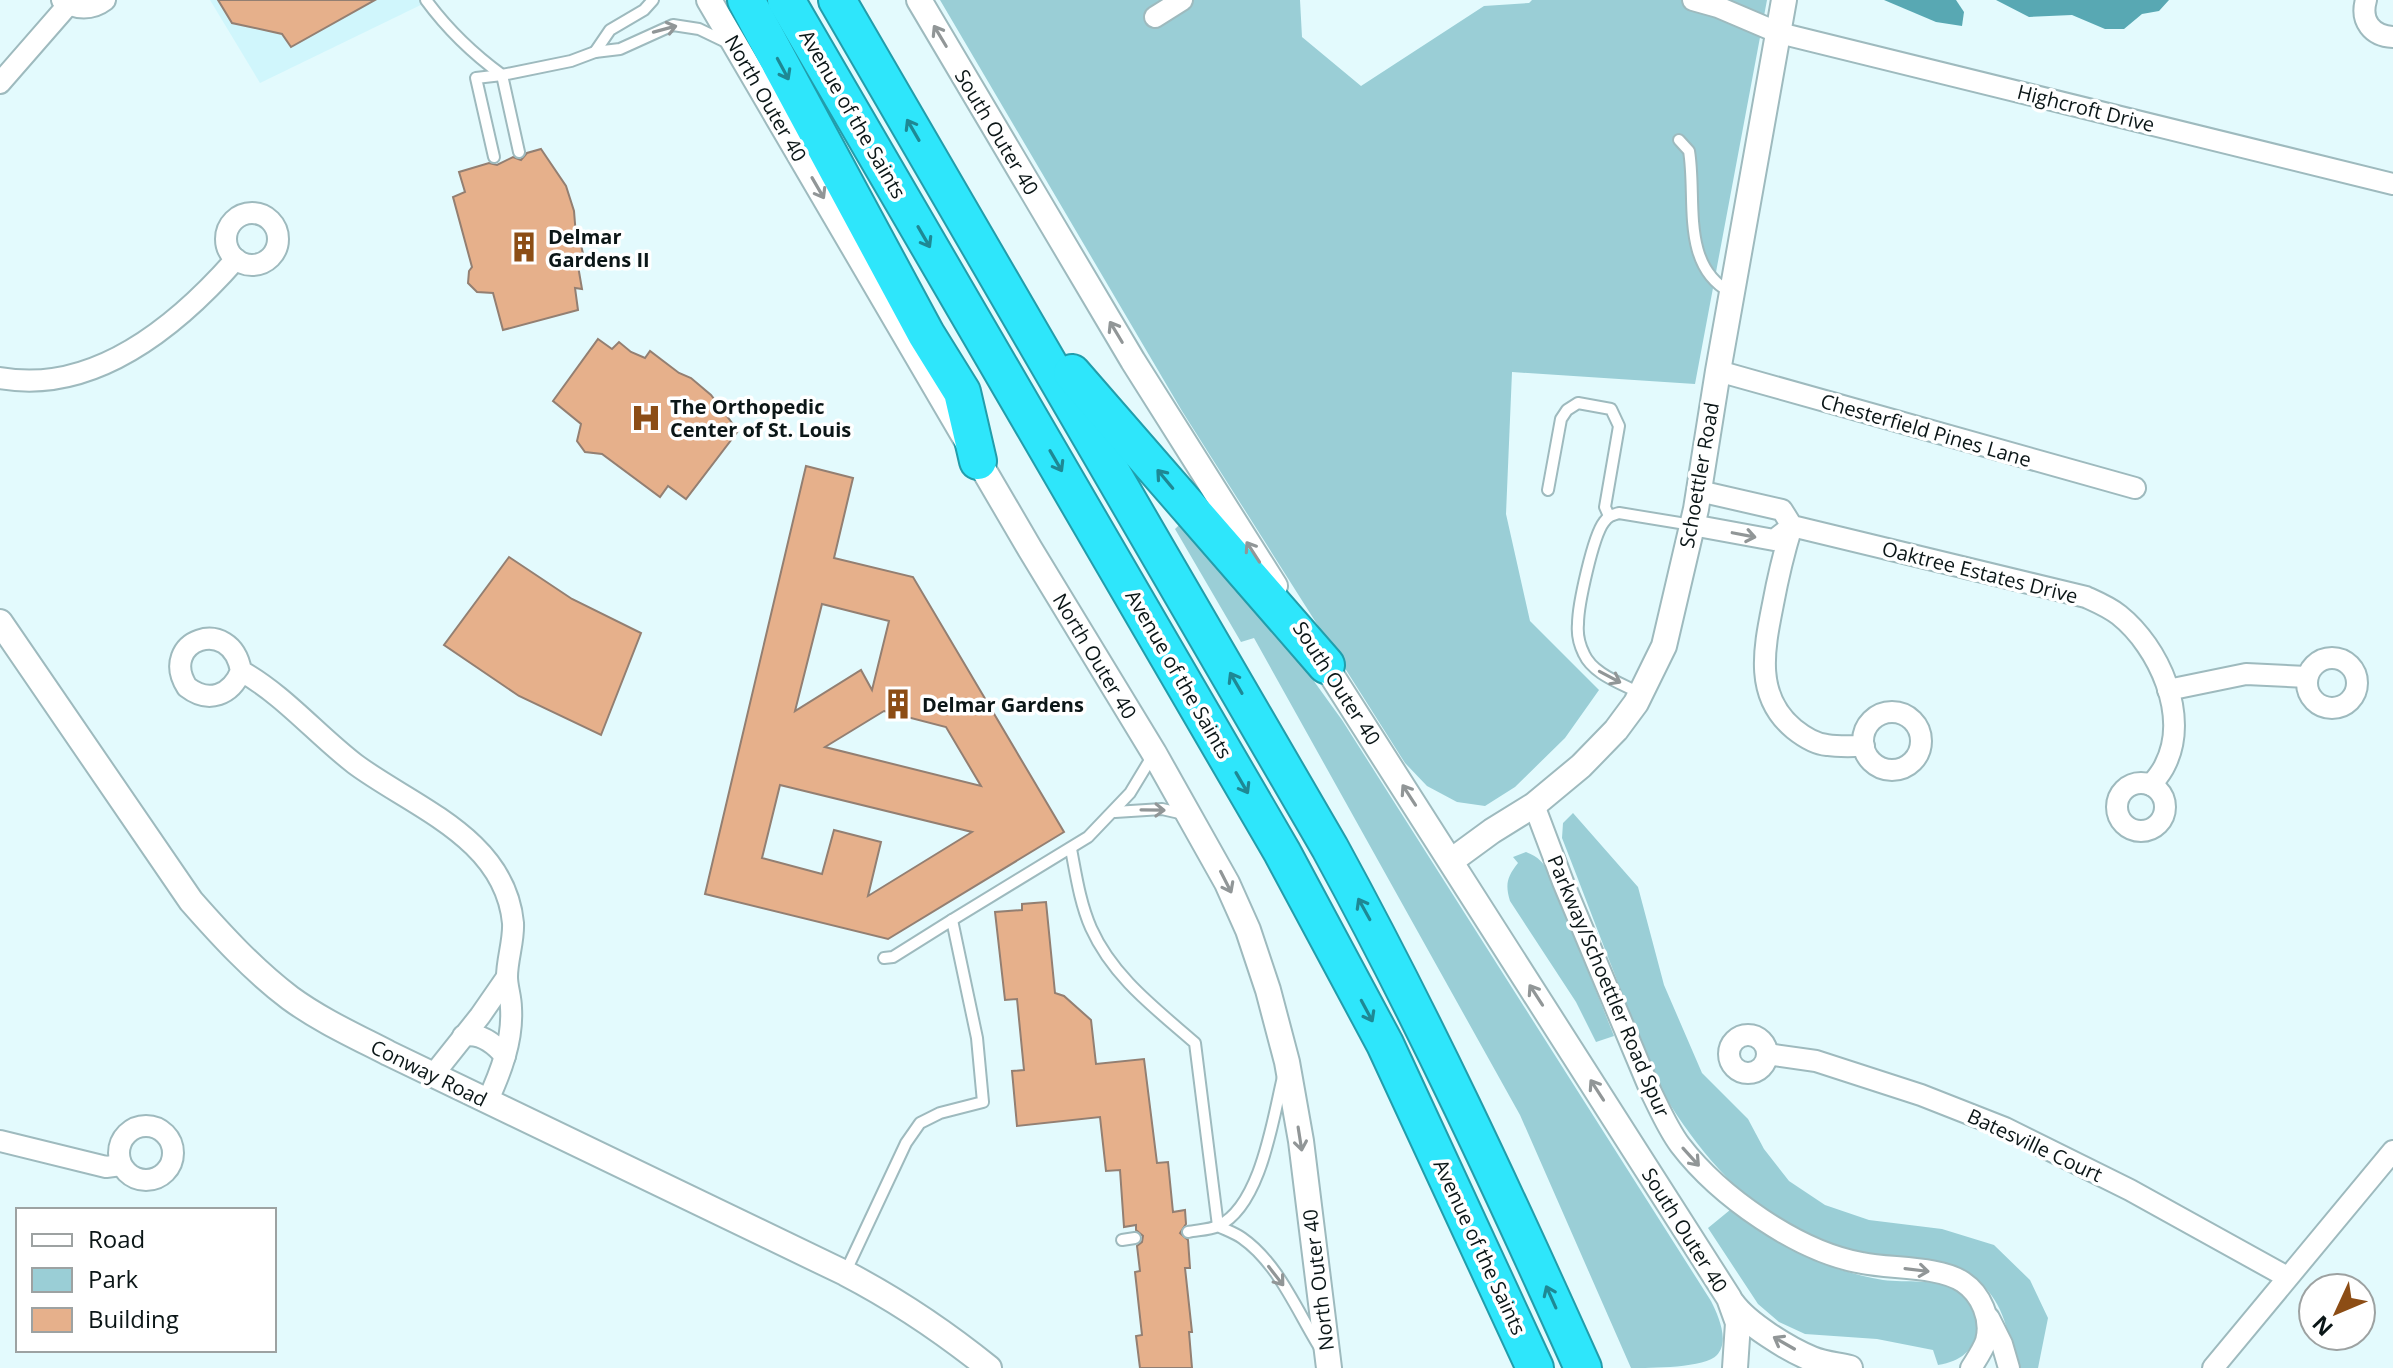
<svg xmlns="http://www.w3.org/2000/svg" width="2393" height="1368" viewBox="0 0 2393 1368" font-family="'Open Sans',sans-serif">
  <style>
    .built { fill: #d0f6fc }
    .green { fill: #9aced6 }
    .water { fill: #58a8b3 }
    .building { fill: #e6b08b; stroke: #937f72; stroke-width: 2; fill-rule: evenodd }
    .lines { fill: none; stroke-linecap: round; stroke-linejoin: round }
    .service-casing { stroke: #9ebabe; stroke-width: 14 }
    .minor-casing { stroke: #9ebabe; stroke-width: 24 }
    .tertiary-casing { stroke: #9ebabe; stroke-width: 28 }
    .motorway-casing { stroke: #229dab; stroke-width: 40 }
    .service { stroke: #fff; stroke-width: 10 }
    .minor { stroke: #fff; stroke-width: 20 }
    .tertiary { stroke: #fff; stroke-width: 24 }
    .motorway { stroke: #2ee6fb; stroke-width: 36 }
    .oneway { stroke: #919697 }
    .oneway2 { stroke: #1e8894 }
    .labels { text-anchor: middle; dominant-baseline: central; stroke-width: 7; stroke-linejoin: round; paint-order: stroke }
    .street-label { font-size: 20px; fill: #0b1617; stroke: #fff }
    .poi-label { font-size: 20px; font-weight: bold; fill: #0b1617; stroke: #fff; text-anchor: start }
  </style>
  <rect width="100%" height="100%" fill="#e3fafd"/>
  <path class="built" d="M210,0H431L260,83Z"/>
  <g class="green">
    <path d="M940,0H1300L1302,37L1361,86L1484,6L1529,3L1532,0H1767L1695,384L1512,372L1506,514L1530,621L1599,690L1565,738L1515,787L1485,806L1457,802L1427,786L1405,763L1182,411Z"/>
    <path d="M1184,520L1290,648L1342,720L1711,1301C1718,1315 1730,1341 1717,1355C1706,1368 1650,1368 1631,1368L1520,1115L1254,638L1241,642L1175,529Z"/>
    <path d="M1573,813L1638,887L1664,985L1702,1073L1748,1119L1764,1149L1789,1181L1825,1205L1869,1220L1942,1229L1994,1245L2030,1280L2048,1318L2038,1368H2015C2009,1336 2005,1303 1978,1281C1952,1260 1910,1262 1879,1256C1836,1248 1792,1231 1757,1204C1718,1176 1672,1115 1652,1071C1638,1040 1627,1007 1615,975C1597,929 1580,884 1562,838L1563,823Z"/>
    <path d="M1526,852C1539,857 1544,863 1550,875L1614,1036L1596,1042L1576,1002L1510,901C1505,884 1507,877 1518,863L1513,857Z"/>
    <path d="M1730,1210C1776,1243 1826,1271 1883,1280C1906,1283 1936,1278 1956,1290C1969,1298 1974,1314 1979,1327C1973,1351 1962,1361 1938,1365L1933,1350L1877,1339L1805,1334L1779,1322L1758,1304L1708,1228Z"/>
  </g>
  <g class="water">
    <path d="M1884,0H1956L1964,12L1962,26L1936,22Z"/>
    <path d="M1996,0H2169L2159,11L2142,14L2124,29H2105L2072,15L2029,17Z"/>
  </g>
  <g class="building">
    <path d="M218,0H375L291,47L282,34L232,23Z"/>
    <path d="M541,149L566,186L574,211L576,236H579L584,258L577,260L582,289L575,288L578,310L503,330L493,293L477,292L468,283L469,271L472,267L453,197L465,192L459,172L489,163L497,165L513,157L521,160L527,153Z"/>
    <path d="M598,339L612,349L619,342L631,352L645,358L650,351L679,373L691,378L711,395L738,431L686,499L668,486L660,497L602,454L585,452L577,441L581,424L553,401Z"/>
    <path d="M806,466L853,478L834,558L913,577L1064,832L888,939L705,894ZM822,604L889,621L872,690L861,670L795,711ZM884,711L946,727L981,786L825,747ZM780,785L972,832L868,896L881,842L834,830L822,874L762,858Z"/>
    <path d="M509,557L572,599L641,633L601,735L519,696L444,645Z"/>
    <path d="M1046,902L1055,993L1064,996L1091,1020L1096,1064L1144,1059L1157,1163L1168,1162L1173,1212L1185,1210L1186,1224L1180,1233L1188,1240L1190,1268H1185L1192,1332H1189L1192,1368H1140L1136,1336L1142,1335L1135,1272L1140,1271L1137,1246L1142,1242L1143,1236L1136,1230V1225L1124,1227L1120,1170L1106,1171L1100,1117L1017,1126L1012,1071L1024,1070L1017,999L1005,1000L995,912L1022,910V904Z"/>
  </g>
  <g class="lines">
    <g class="service-casing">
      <g id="service">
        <path d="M426,0C448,30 472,53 502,75"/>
        <path d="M595,52L610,30L644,10L653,0"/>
        <path d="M1679,140L1689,151C1697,198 1680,265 1730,292"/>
        <path d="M519,152L502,75L571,61L595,52L620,49L673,25L699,29L726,42"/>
        <path d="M494,157L476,78L502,75"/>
        <path d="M1548,490L1561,419L1567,410L1578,403L1611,409L1619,426L1605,507L1609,516"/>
        <path d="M1639,693C1621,683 1593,674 1584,654C1580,646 1577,634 1578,624C1578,605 1593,536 1604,522C1608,516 1612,515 1619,513L1692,525"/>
        <path d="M1115,812L1162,809L1184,814"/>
        <path d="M1071,849C1076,875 1080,903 1091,928C1113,977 1155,1008 1195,1043L1218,1226"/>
        <path d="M952,920L1088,837L1130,793L1153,755"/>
        <path d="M1218,1226C1226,1230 1235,1233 1242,1238C1278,1263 1297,1311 1320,1348"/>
        <path d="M1188,1232C1197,1230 1209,1230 1218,1226C1261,1206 1273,1118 1283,1077"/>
        <path d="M1122,1240L1135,1238"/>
        <path d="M845,1273L906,1143L920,1123L940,1113L983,1102L977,1038L952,920L893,957L884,958"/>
      </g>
    </g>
    <g class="minor-casing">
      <g id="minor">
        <path d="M62,0C76,10 92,10 105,0"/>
        <path d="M1693,0L1718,7L1779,33L2393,184"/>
        <path d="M2366,0C2360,21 2372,36 2393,37"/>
        <path d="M1155,17L1182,0"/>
        <path d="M0,83L68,5"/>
        <circle cx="252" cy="239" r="26"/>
        <path d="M1718,371L2135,488"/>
        <path d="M0,378C94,395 178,325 236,259"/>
        <path d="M1699,491L1782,510L1792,526L2086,597C2097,602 2109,607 2119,615C2159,647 2190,716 2165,765C2162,772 2156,779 2151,785"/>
        <path d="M1692,525L1774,540L1792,526"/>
        <path d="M1792,526C1784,552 1778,577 1773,604C1764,649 1754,696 1794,729C1804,737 1815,744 1827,745C1839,747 1852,746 1864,746"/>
        <circle cx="2332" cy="683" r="25"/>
        <path d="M241,671C231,695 209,704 187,687C158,641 231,614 241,671C284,695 316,734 355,764C413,807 505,838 513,923C514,941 507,959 507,977C507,987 511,997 511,1008C513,1040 501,1072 487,1102"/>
        <path d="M2168,690L2246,674L2307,677"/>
        <circle cx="1892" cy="741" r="29"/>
        <circle cx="2141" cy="807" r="24"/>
        <path d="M1534,805L1563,882L1651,1092C1660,1110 1668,1129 1680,1145C1719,1196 1798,1252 1862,1263C1891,1269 1939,1266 1963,1282C1981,1294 1992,1319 1986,1341C1983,1350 1976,1360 1971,1368"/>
        <circle cx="1748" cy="1054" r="19"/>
        <path d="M463,1036C480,1032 494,1043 505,1056"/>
        <path d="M1767,1054L1816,1061L1921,1095L2005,1128L2130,1190L2287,1277"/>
        <path d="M433,1075L480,1016L507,977"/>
        <circle cx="146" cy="1153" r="27"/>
        <path d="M0,1141L106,1167L121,1165"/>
        <path d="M1989,1318L2002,1344L2009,1368"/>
        <path d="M2213,1368L2393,1151"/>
      </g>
    </g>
    <g class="tertiary-casing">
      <g id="tertiary">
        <path d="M709,0L1030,549L1154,753L1227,883L1248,930L1268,990L1287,1062L1301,1141L1329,1368"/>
        <path d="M919,0L1133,361L1275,586"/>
        <path d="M0,622L191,901C221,935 253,970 290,998C320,1020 355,1036 388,1053L845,1273C897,1300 943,1331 989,1368"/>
        <path d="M1318,654L1729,1298L1738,1323L1735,1368"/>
        <path d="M1451,861L1492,831L1534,805L1581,766L1616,730L1636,703L1664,646L1696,509L1718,371L1784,0"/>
        <path d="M1732,1303C1747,1324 1788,1349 1812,1359C1824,1364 1838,1365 1850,1368"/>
      </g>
    </g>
    <g class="motorway-casing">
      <g id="motorway">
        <path d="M746,0L926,334L962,392L978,461"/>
        <path d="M786,0L1282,852L1385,1044L1535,1368"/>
        <path d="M837,0L1330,848C1423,1018 1504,1192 1583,1368"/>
        <path d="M1072,373L1326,665"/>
      </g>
    </g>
    <use href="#service" class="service"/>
    <use href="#minor" class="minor"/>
    <use href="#tertiary" class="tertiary"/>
    <use href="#motorway" class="motorway"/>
  </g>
  <defs><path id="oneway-shaft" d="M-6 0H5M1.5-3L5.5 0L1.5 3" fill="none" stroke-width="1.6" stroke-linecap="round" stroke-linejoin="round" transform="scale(2)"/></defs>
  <g class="oneway">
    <use href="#oneway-shaft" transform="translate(665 29) rotate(-15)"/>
    <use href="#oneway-shaft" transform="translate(940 36) rotate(-121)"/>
    <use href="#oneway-shaft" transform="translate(818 188) rotate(60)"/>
    <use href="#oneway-shaft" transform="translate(1116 332) rotate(-121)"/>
    <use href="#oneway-shaft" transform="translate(1744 535) rotate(11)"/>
    <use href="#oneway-shaft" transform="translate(1253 552) rotate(-123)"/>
    <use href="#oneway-shaft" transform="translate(1610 677) rotate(28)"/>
    <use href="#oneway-shaft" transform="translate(1409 795) rotate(-123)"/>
    <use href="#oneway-shaft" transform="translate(1153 810) rotate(1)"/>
    <use href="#oneway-shaft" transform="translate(1226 882) rotate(63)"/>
    <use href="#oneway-shaft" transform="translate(1536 995) rotate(-123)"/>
    <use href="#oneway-shaft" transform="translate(1597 1090) rotate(-123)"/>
    <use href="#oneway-shaft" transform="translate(1300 1139) rotate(81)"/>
    <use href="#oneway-shaft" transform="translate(1691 1157) rotate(48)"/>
    <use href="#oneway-shaft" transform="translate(1917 1270) rotate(7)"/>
    <use href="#oneway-shaft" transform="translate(1276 1276) rotate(52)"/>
    <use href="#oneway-shaft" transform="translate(1784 1343) rotate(-150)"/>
  </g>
  <g class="oneway2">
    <use href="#oneway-shaft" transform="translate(783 69) rotate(62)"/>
    <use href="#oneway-shaft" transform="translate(913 130) rotate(-120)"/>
    <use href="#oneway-shaft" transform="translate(924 237) rotate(60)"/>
    <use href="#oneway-shaft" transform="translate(1056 461) rotate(60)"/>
    <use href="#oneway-shaft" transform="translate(1165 479) rotate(-130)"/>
    <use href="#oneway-shaft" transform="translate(1236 683) rotate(-120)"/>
    <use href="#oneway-shaft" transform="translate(1242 783) rotate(60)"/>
    <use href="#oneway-shaft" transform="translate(1364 909) rotate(-119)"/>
    <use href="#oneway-shaft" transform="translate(1367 1011) rotate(62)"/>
    <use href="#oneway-shaft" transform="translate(1551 1297) rotate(-114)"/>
  </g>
  <defs>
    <g id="building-bare" transform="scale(2.4)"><path d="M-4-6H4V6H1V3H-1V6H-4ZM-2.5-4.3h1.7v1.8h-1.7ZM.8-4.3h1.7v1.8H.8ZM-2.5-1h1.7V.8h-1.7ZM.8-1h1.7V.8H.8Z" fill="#8c4d15" stroke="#fff" stroke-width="2.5" paint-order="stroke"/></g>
    <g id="hospital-bare" transform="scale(2.4)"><path d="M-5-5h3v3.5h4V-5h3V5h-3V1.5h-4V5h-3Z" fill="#8c4d15" stroke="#fff" stroke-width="2.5" paint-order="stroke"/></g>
  </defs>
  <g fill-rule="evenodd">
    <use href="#building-bare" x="524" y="247"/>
    <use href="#hospital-bare" x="646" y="418"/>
    <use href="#building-bare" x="898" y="704"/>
  </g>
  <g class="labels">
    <g class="street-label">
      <text transform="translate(766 98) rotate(60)">North Outer 40</text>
      <text transform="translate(2086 108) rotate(14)">Highcroft Drive</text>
      <text transform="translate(853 114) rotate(60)">Avenue of the Saints</text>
      <text transform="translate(997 132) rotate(59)">South Outer 40</text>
      <text transform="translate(1926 430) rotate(16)">Chesterfield Pines Lane</text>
      <text transform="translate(1699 475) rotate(-80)">Schoettler Road</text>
      <text transform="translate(1980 572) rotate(14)">Oaktree Estates Drive</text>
      <text transform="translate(1095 656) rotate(59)">North Outer 40</text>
      <text transform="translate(1179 674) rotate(60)">Avenue of the Saints</text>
      <text transform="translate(1337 683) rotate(57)">South Outer 40</text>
      <text transform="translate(1609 986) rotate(67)">Parkway/Schoettler Road Spur</text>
      <text transform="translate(429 1073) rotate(26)">Conway Road</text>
      <text transform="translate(2035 1145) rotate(25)">Batesville Court</text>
      <text transform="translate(1685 1230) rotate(58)">South Outer 40</text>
      <text transform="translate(1480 1247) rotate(65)">Avenue of the Saints</text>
      <text transform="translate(1318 1280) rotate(-97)">North Outer 40</text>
    </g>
    <g class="poi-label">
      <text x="548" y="236">Delmar<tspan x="548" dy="23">Gardens II</tspan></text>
      <text x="670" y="406">The Orthopedic<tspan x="670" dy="23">Center of St. Louis</tspan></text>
      <text x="922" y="704">Delmar Gardens</text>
    </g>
  </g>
  <rect x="16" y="1208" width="260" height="144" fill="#ffffff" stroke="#9da2a2" stroke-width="2"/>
  <rect x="32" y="1234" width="40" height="12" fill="#ffffff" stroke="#9da2a2" stroke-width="2"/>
  <text x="88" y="1248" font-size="24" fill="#0b1617">Road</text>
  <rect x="32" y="1268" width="40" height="24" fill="#9aced6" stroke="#9da2a2" stroke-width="2"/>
  <text x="88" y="1288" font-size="24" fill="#0b1617">Park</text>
  <rect x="32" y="1308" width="40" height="24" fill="#e6b08b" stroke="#9da2a2" stroke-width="2"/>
  <text x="88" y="1328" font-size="24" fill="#0b1617">Building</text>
  <g transform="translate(2337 1312) rotate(226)"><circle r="38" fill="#ffffff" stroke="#9da2a2" stroke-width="2"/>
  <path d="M0-6L14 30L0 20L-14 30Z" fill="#8c4d15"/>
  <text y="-12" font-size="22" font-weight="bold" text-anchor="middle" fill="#0b1617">N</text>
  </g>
</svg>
